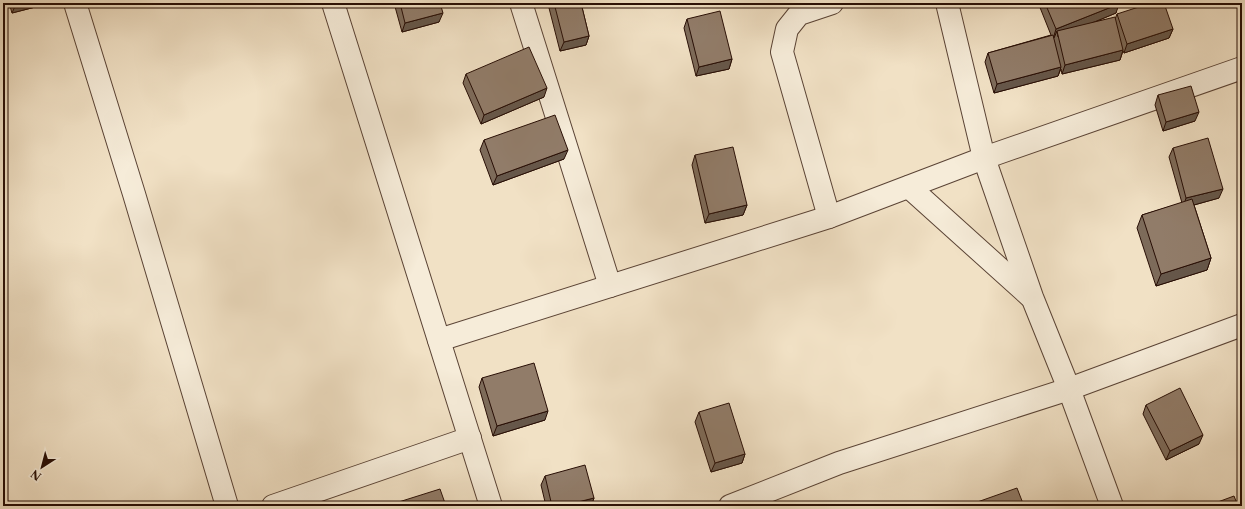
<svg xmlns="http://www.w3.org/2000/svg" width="1245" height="509" viewBox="0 0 1245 509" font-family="'Libre Caslon Text',serif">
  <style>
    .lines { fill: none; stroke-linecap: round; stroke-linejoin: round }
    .street-casing { stroke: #5a4335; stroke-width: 24 }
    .street { stroke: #f6ecd9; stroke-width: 22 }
    .wall { fill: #7d6b5a; stroke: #280e05 }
    .shaded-wall { fill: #66574a; stroke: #280e05 }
    .building { fill: #917c69; stroke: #280e05 }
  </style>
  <rect width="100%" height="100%" fill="#f1e1c5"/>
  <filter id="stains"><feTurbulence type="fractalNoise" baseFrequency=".005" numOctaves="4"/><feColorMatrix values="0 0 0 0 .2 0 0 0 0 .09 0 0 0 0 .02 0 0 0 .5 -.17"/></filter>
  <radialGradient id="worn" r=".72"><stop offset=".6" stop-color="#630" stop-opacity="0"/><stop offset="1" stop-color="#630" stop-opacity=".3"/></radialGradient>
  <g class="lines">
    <g class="street-casing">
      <g id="street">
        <path d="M75,3L134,194L227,506"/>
        <path d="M333,3L491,506"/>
        <path d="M521,3L610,286"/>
        <path d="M947,3L984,158L1032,297L1069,389L1112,506"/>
        <path d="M909,187L1030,296"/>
        <path d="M829,217L782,52L787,29L799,14L832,3"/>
        <path d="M439,340L829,217L984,158L1242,68"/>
        <path d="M273,506L470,438"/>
        <path d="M730,506L839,463L1069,389L1242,325"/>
      </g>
    </g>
    <use href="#street" class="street"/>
  </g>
  <g class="wall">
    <path d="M9,3H51L12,13Z"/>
    <path d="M394,3H440L439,22L402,32Z"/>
    <path d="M551,3H581L589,36L586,45L560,51L549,8Z"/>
    <path d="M1040,3H1118L1116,13L1097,21L1115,19L1117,14L1173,29L1169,38L1124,53L1123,51L1120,60L1062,74L1061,69L1058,76L994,93L985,62L988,53L1051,35L1039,5Z"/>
    <path d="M687,19L732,59L729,69L696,76L684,28Z"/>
    <path d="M466,74L544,97L481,124L463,83Z"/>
    <path d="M1158,95L1195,121L1163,131L1155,105Z"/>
    <path d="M484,140L564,159L493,185L480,150Z"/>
    <path d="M1173,148L1219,198L1194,205L1211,258L1207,270L1156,286L1137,228L1142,215L1182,203L1169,157Z"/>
    <path d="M695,155L747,205L743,215L705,223L692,165Z"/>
    <path d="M482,378L545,420L493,436L479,387Z"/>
    <path d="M1146,405L1199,444L1166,460L1143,414Z"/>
    <path d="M699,412L745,454L742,463L711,472L695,422Z"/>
    <path d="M545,476L594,498L591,506H546L541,485Z"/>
  </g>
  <g class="shaded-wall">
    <path d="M20,3H51L12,13L16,4Z"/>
    <path d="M1119,4L1116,13L1058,37L1057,31L1054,38L1053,39L1056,29Z"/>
    <path d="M443,13L439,22L402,32L405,23Z"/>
    <path d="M1173,29L1169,38L1124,53L1127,44Z"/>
    <path d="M589,36L586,45L560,51L564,42Z"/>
    <path d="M1123,50L1120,60L1062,74L1065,65Z"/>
    <path d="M732,59L729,69L696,76L699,67Z"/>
    <path d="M1061,67L1058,76L994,93L997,84Z"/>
    <path d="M547,88L544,97L481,124L484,115Z"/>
    <path d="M1199,112L1195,121L1163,131L1166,122Z"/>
    <path d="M568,150L564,159L493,185L497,176Z"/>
    <path d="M1223,189L1219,198L1183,208L1186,198Z"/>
    <path d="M747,205L743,215L705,223L709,214Z"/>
    <path d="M1211,258L1207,270L1156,286L1161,274Z"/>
    <path d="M548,411L545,420L493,436L497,426Z"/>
    <path d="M1203,435L1199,444L1166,460L1170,451Z"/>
    <path d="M745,454L742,463L711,472L715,463Z"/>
    <path d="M594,498L591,506H562Z"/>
  </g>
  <g class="building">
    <path d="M400,3H440L443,13L405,23Z"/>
    <path d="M554,3H581L589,36L564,42Z"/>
    <path d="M1045,3H1118L1119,4L1056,29Z"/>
    <path d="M1151,3H1164L1173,29L1127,44L1117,14Z"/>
    <path d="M720,11L732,59L699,67L687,19Z"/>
    <path d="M1115,17L1123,50L1065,65L1057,31Z"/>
    <path d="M1053,35L1061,67L997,84L988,53Z"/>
    <path d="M529,47L547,88L484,115L466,74Z"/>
    <path d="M1191,86L1199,112L1166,122L1158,95Z"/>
    <path d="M555,115L568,150L497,176L484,140Z"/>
    <path d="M1208,138L1223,189L1186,198L1173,148Z"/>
    <path d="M733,147L747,205L709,214L695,155Z"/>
    <path d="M1192,199L1211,258L1161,274L1142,215Z"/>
    <path d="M534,363L548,411L497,426L482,378Z"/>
    <path d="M1180,388L1203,435L1170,451L1146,405Z"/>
    <path d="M729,403L745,454L715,463L699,412Z"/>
    <path d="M585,465L594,498L562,506H552L545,476Z"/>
    <path d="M1017,488L1024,506H966Z"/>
    <path d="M440,489L446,506H386Z"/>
    <path d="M1234,496L1238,506H1207Z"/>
  </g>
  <rect width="1245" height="509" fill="none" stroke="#f1e1c5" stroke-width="16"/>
  <rect x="4" y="4" width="1237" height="501" fill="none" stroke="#280e05" stroke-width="2"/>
  <rect x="8" y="8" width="1229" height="493" fill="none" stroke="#280e05"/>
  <g transform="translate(42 467) rotate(216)" stroke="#f6ecd9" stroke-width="3" paint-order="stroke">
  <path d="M0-3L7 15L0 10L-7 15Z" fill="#280e05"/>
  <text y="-6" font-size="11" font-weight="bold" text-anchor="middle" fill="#280e05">N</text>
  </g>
  <rect width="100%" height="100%" filter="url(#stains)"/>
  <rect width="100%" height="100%" fill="url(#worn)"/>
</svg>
